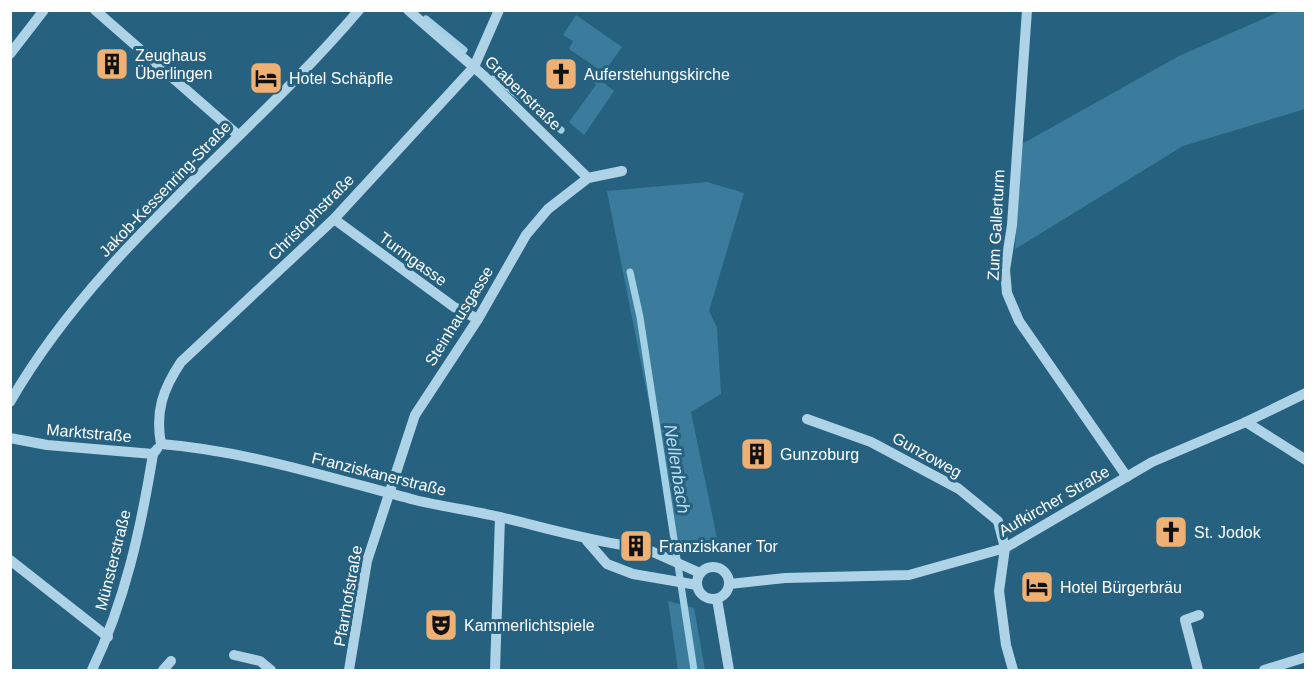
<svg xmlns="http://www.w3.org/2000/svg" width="1316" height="681" viewBox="0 0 1316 681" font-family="Arial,sans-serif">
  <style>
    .green { fill: #3b7c9d }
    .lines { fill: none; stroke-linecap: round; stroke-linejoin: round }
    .stream { stroke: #a2d1e6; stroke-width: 7 }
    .minor { stroke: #aed3e6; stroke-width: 10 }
    .labels { text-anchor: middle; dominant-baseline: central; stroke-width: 6; stroke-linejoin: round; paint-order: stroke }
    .poi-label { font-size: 16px; fill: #fff; stroke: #276180; text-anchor: start }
    .street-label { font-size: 16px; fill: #fff; stroke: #276180 }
    .water-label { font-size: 18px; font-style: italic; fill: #b9dced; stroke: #276180 }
  </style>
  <rect width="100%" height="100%" fill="#276180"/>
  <g class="green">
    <path d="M1281,11H1305V109L1183,146L1015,249L1022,144L1179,56Z"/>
    <path d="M576,15L622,47L599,79L614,91L584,135L569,122L596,85L590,80L597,68L569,49L573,41L563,35Z"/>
    <path d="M707,182L744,193L709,311L717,328L721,394L691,412L719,548L677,545L607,191Z"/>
    <path d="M668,601L694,608L705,670H678Z"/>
  </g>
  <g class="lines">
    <g class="stream">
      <path d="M426,19L464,50"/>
      <path d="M495,77L561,130"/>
      <path d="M630,272L640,317L694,670"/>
    </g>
    <g class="minor">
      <path d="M95,10L238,135"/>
      <path d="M408,10L484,76L588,178"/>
      <path d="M1027,10L1012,225L1005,270L1007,293L1019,321L1127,477"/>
      <path d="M10,54L44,10"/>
      <path d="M334,219L454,307L478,319"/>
      <path d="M10,402C98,249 246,143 359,10"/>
      <path d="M807,419L871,442L959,489L998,521L1005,548L999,591L1006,645L1013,670"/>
      <path d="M1246,422L1306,460"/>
      <path d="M10,438L47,445L153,454L157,449"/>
      <path d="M161,444C155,411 163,389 181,362L334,219L474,67L499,10"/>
      <path d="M161,444C247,451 331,478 415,500C444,507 475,511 504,518C546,528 586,540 629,546"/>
      <path d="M587,541L607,564L633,574L697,585"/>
      <path d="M644,548L700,573"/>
      <path d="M10,560L108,637"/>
      <circle cx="713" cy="583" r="16"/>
      <path d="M730,584L785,578L909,575L1005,548L1152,462L1246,422L1306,393"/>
      <path d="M717,599L729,670"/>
      <path d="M234,655L260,661L271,670"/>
      <path d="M92,670C125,602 141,528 153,454"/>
      <path d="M163,670L171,661"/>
      <path d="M349,670L367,561L415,415L478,319L526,235L548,209L588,178L622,171"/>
      <path d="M495,670L500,517"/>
      <path d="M1198,670L1185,620L1199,615"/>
      <path d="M1264,670L1306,657"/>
    </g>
  </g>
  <defs>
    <g id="building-square" transform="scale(1.725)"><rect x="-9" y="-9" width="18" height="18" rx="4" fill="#eeb073" stroke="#276180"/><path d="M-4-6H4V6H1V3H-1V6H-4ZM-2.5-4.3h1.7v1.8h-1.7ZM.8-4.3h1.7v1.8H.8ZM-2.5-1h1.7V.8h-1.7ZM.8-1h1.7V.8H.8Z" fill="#111"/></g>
    <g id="church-square" transform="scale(1.725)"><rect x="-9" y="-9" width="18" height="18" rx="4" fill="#eeb073" stroke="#276180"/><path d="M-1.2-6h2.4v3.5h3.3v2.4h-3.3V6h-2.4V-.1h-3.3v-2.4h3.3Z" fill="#111"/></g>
    <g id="hotel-square" transform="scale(1.725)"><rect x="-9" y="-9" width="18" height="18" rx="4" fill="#eeb073" stroke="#276180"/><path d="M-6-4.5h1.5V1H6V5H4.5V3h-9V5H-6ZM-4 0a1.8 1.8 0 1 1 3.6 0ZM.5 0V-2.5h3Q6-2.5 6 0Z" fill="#111"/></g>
    <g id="theatre-square" transform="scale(1.725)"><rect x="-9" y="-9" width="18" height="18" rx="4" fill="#eeb073" stroke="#276180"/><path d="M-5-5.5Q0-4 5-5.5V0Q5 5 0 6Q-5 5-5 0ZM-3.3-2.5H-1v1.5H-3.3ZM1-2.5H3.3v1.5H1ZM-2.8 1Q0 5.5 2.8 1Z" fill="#111"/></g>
  </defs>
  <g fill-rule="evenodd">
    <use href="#building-square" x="112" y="64"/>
    <use href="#church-square" x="561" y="74"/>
    <use href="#hotel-square" x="266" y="78"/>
    <use href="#building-square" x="757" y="454"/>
    <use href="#church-square" x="1171" y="532"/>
    <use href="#building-square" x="636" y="546"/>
    <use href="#hotel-square" x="1037" y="587"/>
    <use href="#theatre-square" x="441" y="625"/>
  </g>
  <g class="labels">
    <g class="poi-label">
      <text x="135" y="55">Zeughaus<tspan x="135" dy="18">Überlingen</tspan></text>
      <text x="584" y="74">Auferstehungskirche</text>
      <text x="289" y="78">Hotel Schäpfle</text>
      <text x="780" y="454">Gunzoburg</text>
      <text x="1194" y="532">St. Jodok</text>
      <text x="659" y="546">Franziskaner Tor</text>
      <text x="1060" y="587">Hotel Bürgerbräu</text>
      <text x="464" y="625">Kammerlichtspiele</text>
    </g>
    <g class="street-label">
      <text transform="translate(523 93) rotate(44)">Grabenstraße</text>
      <text transform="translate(165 189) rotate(-46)">Jakob-Kessenring-Straße</text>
      <text transform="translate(311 217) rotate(-45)">Christophstraße</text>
      <text transform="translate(996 225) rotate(-87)">Zum Gallerturm</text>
      <text transform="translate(413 259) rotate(36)">Turmgasse</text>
      <text transform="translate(459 316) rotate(-58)">Steinhausgasse</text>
      <text transform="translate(89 433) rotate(5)">Marktstraße</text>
      <text transform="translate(927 455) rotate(29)">Gunzoweg</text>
      <text transform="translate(379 474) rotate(14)">Franziskanerstraße</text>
      <text transform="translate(1054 501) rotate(-30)">Aufkircher Straße</text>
      <text transform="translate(113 560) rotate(-76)">Münsterstraße</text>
      <text transform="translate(348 596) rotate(-80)">Pfarrhofstraße</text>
    </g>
    <g class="water-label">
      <text transform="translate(677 469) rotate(81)">Nellenbach</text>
    </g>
  </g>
  <rect width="1316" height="681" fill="none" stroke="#ffffff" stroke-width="24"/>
</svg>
